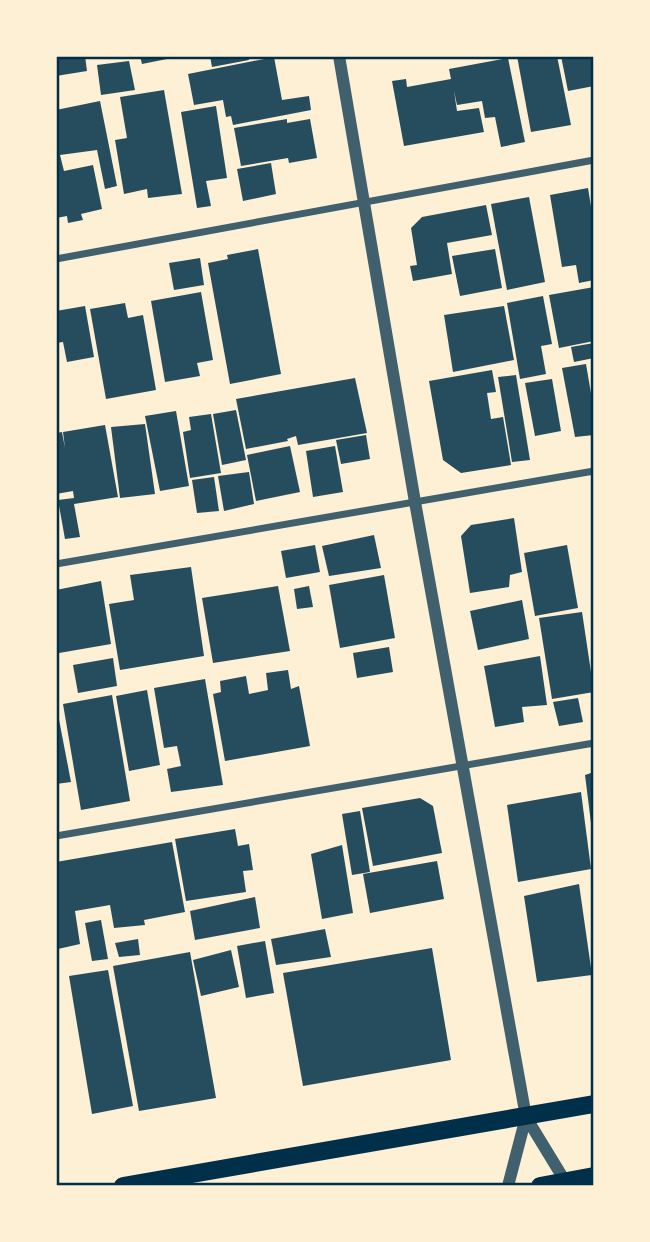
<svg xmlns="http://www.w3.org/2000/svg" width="650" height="1242" viewBox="0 0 650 1242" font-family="Raleway,sans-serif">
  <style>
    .building { fill: #264d5e }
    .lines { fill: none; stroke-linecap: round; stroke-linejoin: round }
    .minor { stroke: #3f606c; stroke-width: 7 }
    .tertiary { stroke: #3f606c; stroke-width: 12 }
    .primary { stroke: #003049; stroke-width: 18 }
    .neatline { fill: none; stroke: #003049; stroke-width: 2.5 }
  </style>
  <rect width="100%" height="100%" fill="#fdf0d5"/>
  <g class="building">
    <path d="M56,56H85L87,71L56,76Z"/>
    <path d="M140,56H177V57L142,64Z"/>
    <path d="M210,56H248L249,60L212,67Z"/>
    <path d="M517,56H557L571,125L531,132Z"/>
    <path d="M561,56H594V86L568,91Z"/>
    <path d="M274,57L282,100L309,96L311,110L233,125L231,116L226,117L223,100L194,105L188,74Z"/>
    <path d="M508,58L525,142L501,147L495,117L485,118L482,101L457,105L454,91L457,111L479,108L484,132L404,146L392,81L406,79L407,87L451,79L449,69Z"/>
    <path d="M129,61L135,90L101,95L97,65Z"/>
    <path d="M164,90L182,194L148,198L147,189L124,194L115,140L127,138L120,97Z"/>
    <path d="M100,101L117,186L105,189L97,150L60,155L64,171L93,165L102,209L81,214L83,220L68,223L67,216L56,218V110Z"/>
    <path d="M216,106L227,178L206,181L211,206L197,208L181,112Z"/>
    <path d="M287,119V123L310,119L317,158L289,163L288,158L241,166L234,128Z"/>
    <path d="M271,163L276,194L243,201L237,169Z"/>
    <path d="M588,188L594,225V280L579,283L576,265L562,267L550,195Z"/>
    <path d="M529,197L545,282L507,290L491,204Z"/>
    <path d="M486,205L492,235L447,243L452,274L413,281L410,266L417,265L411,228L422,217Z"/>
    <path d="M258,249L281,374L230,384L208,263L228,259L227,255Z"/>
    <path d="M495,249L502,288L460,296L452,256Z"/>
    <path d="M200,258L204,285L174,290L169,263Z"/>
    <path d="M594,287V341L559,348L549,295Z"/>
    <path d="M201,292L213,360L197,363L200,376L165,382L151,301Z"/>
    <path d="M543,296L552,344L541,346L546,374L520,379L507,303Z"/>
    <path d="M125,303L128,318L143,315L156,390L106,399L90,309Z"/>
    <path d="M85,306L94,357L67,362L63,342L56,343V311Z"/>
    <path d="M504,306L514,360L453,372L444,315Z"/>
    <path d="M594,343V358L574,362L571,347Z"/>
    <path d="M586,364L594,411V435L575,437L562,368Z"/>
    <path d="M492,370L496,392L487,393L491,419L503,417L511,465L461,473L443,460L429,381Z"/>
    <path d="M516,375L530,460L512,462L498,377Z"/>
    <path d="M355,378L367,433L298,445L296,436L287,439L288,441L246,449L236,399Z"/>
    <path d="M552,379L561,431L535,436L525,383Z"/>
    <path d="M236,410L246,460L222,465L213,414Z"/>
    <path d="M176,411L189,486L160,491L145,416Z"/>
    <path d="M211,414L221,473L190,478L183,432L191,430L189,417Z"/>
    <path d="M145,424L155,494L120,498L111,427Z"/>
    <path d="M105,425L118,497L74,504L80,537L65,539L58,500L74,498L73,491L56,494V433L62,432L65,448L63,432Z"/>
    <path d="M366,435L370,459L341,464L336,440Z"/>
    <path d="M290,446L300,492L256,501L247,455Z"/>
    <path d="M335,446L343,492L313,497L306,451Z"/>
    <path d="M249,472L254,504L224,511L218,476Z"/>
    <path d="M214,477L219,511L197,513L192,480Z"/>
    <path d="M514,518L522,572L510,575L509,587L470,593L461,536L471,525Z"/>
    <path d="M374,535L381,568L329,576L322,546Z"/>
    <path d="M315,545L320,572L286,578L281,551Z"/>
    <path d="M567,545L578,608L535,616L524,553Z"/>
    <path d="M191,567L204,656L120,670L109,604L134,600L130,575Z"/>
    <path d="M384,575L395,638L340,648L329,585Z"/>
    <path d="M101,581L111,644L59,653L56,636V590Z"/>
    <path d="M278,586L290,651L213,663L202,598Z"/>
    <path d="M309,586L313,607L297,609L294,589Z"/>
    <path d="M522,600L529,639L478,650L470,611Z"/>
    <path d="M582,612L594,692L552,699L539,618Z"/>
    <path d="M389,647L393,672L357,678L353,653Z"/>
    <path d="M540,656L547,705L522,707L524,722L495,727L484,666Z"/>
    <path d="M113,658L117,686L78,693L73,665Z"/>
    <path d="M288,670L291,689L299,686L310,746L225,761L213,694L221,692L220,681L246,676L249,694L268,690L266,673Z"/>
    <path d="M205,679L223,785L171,792L167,769L181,766L177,746L164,748L154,688Z"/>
    <path d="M147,690L160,765L129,771L116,696Z"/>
    <path d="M112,695L130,801L81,810L63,704Z"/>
    <path d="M578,698L583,722L559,726L553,702Z"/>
    <path d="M56,704L71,782L56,784Z"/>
    <path d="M594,772V831H592L585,775Z"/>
    <path d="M581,792L591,869L518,882L507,805Z"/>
    <path d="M420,798L433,806L442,853L373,866L362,808Z"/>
    <path d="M360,811L370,872L352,875L342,814Z"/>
    <path d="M235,829L238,846L249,844L253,870L243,871L246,892L186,901L175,839Z"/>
    <path d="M172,842L185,912L144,920L145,925L114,928L110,905L75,911L80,944L58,949L59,958H56V862Z"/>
    <path d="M342,845L353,913L322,919L311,854Z"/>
    <path d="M437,861L444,899L370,913L363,874Z"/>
    <path d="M579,884L592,975L537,982L524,896Z"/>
    <path d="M255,897L260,928L195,940L190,911Z"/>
    <path d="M101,920L108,959L92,961L85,923Z"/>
    <path d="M325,929L331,957L276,965L271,939Z"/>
    <path d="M138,939L140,955L119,957L115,943Z"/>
    <path d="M265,941L274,993L246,998L237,946Z"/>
    <path d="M432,948L451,1060L303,1086L283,973Z"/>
    <path d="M231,950L239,987L201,996L193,960Z"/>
    <path d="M190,952L216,1098L139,1111L113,966Z"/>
    <path d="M108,970L133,1106L92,1114L69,976Z"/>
  </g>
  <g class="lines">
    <g class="minor">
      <path d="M56,259L594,160"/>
      <path d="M56,564L594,471"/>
      <path d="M56,836L594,743"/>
    </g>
    <g class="tertiary">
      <path d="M339,56L415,502L526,1117L565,1181L566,1186"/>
      <path d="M508,1186L526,1117"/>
    </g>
    <g class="primary">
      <path d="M123,1186L594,1104"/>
      <path d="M540,1186L594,1176"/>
    </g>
  </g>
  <rect width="650" height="1242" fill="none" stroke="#fdf0d5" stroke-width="116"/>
  <rect x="58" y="58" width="534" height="1126" class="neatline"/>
</svg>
